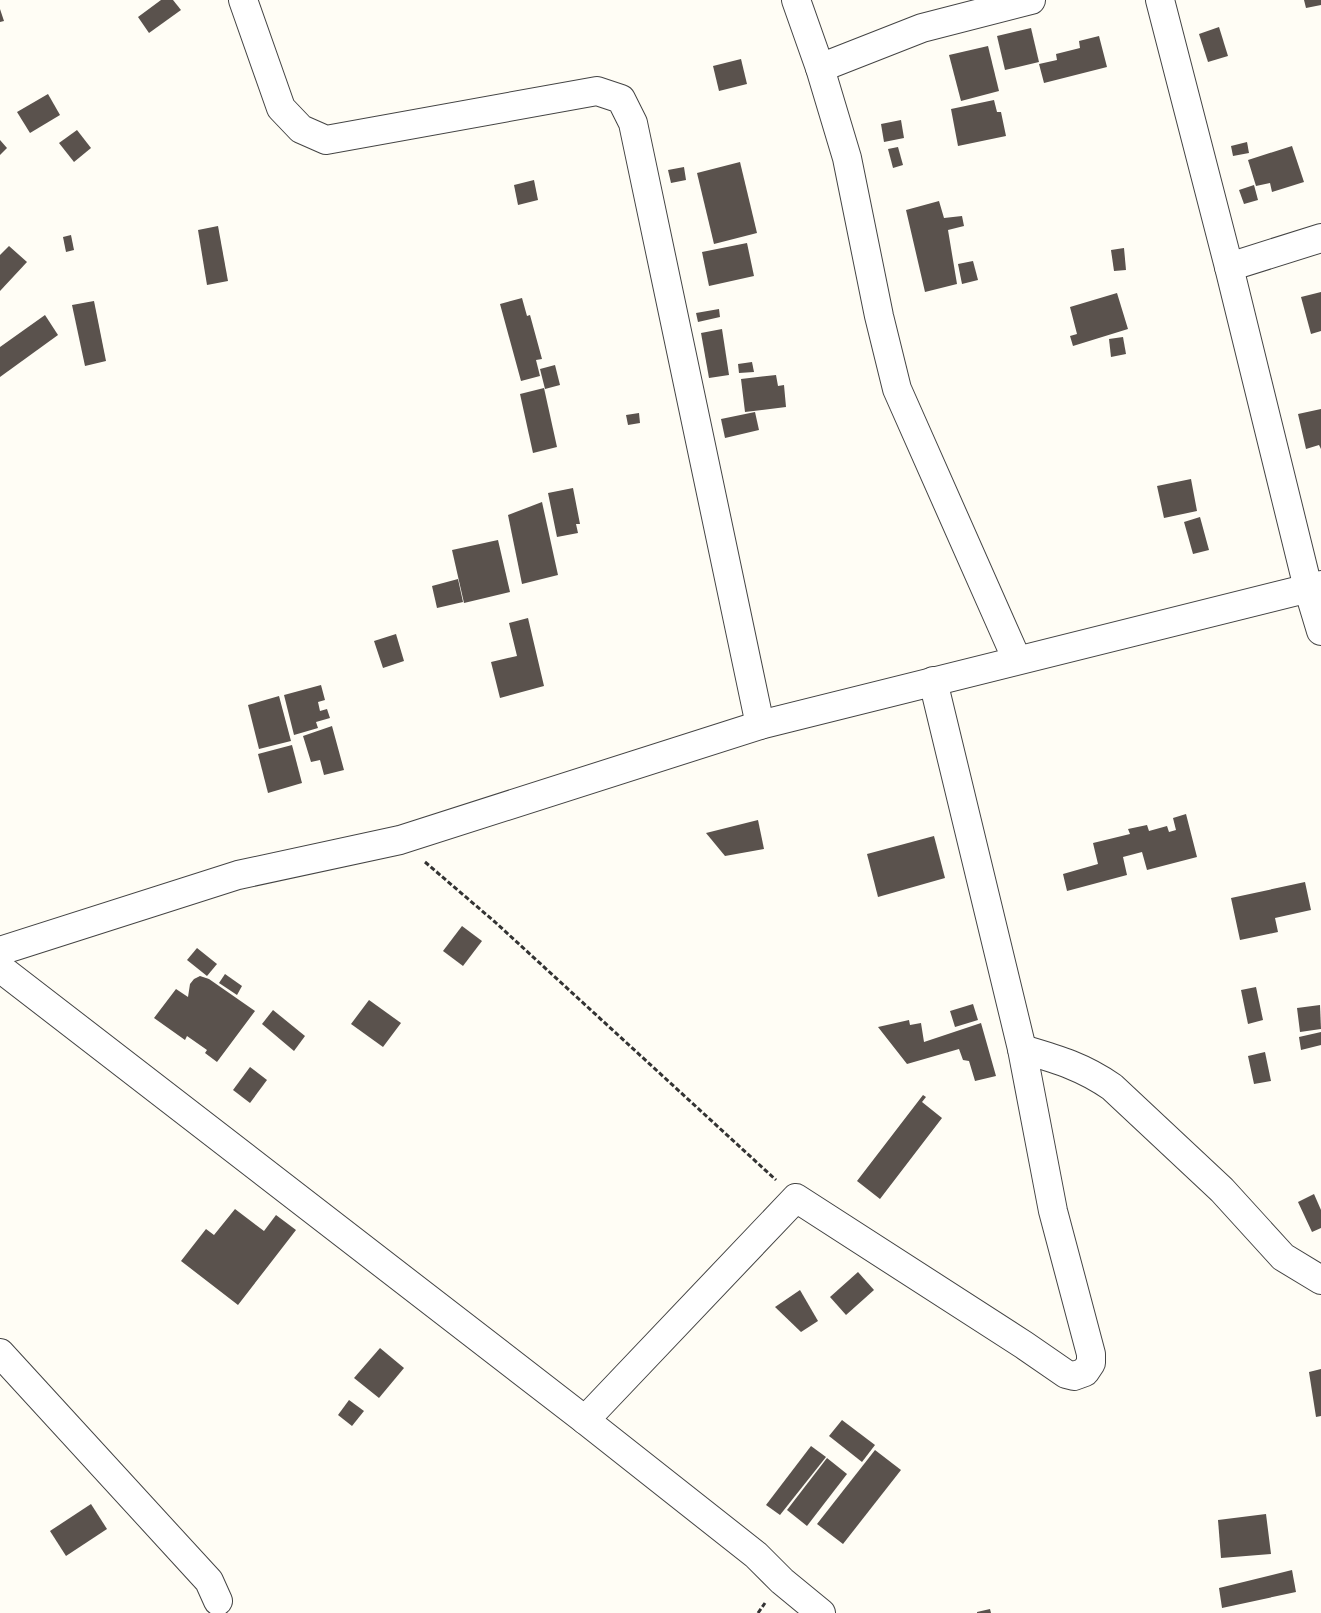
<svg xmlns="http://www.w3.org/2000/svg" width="1321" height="1613" viewBox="0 0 1321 1613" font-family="Bitter,serif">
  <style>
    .building { fill: #5a524d }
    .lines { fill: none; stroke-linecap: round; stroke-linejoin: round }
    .minor-casing { stroke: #444; stroke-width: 30 }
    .path { stroke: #333; stroke-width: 3; stroke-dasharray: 5 2.5; stroke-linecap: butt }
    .minor { stroke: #fff; stroke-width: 28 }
  </style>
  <rect width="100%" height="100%" fill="#fffdf5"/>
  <g class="building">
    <path d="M161,0H173L181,10L149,33L138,17Z"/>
    <path d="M1304,0H1321V5L1306,8Z"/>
    <path d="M0,9L4,21L0,22Z"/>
    <path d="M1219,27L1228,56L1208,62L1199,34Z"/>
    <path d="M1031,28L1039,62L1005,70L997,36Z"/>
    <path d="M1099,36L1107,67L1044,83L1039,64L1057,60L1056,54L1080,48L1079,41Z"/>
    <path d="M988,46L999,91L961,101L949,55Z"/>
    <path d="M741,59L747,84L719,91L713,66Z"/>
    <path d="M48,94L60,115L30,133L17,112Z"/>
    <path d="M994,100L997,112H1001L1006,136L958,146L951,109Z"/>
    <path d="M901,120L904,138L884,142L881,124Z"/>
    <path d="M77,130L91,148L74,162L59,143Z"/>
    <path d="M0,140L7,148L0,155Z"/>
    <path d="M1247,142L1249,153L1233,156L1231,146Z"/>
    <path d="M1292,146L1304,182L1272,192L1270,183L1256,186L1248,160Z"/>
    <path d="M898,147L903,165L893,168L888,149Z"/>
    <path d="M740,162L757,233L714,244L697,173Z"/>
    <path d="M684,167L686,180L671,183L668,170Z"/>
    <path d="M534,180L538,200L518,205L514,185Z"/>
    <path d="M1254,185L1258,200L1244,204L1239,190Z"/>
    <path d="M939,201L944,218L962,216L964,226L948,230L957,284L925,292L906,210Z"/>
    <path d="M218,226L228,281L207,285L198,230Z"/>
    <path d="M71,235L74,250L66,252L63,237Z"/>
    <path d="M747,243L754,276L709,286L702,252Z"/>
    <path d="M9,246L27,262L0,291V255Z"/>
    <path d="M1124,248L1126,270L1114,271L1111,250Z"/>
    <path d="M973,261L978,280L962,284L958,264Z"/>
    <path d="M1321,292V331L1311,334L1301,297Z"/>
    <path d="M1117,293L1128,329L1073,346L1070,336L1077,334L1070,307Z"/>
    <path d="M522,298L527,316L530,315L542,359L536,360L540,376L521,381L500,304Z"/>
    <path d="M94,301L106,361L85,366L72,305Z"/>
    <path d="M719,309L720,317L698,322L696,313Z"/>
    <path d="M45,315L58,335L0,377V347Z"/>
    <path d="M722,329L729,375L709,378L701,333Z"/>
    <path d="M1123,337L1126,354L1111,357L1109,339Z"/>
    <path d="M752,362L754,372L739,373L738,364Z"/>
    <path d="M555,365L560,385L545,389L540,369Z"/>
    <path d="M776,375L778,386L784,385L786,407L745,412L741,379Z"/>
    <path d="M544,388L557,447L533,453L520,394Z"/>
    <path d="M1321,409V449L1319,445L1306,449L1298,414Z"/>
    <path d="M755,412L759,430L725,438L721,419Z"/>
    <path d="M639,413L640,423L628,425L626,415Z"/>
    <path d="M1191,479L1197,511L1164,518L1157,486Z"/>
    <path d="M573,488L580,524H576L578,533L557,537L548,493Z"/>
    <path d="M542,502L558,575L522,584L508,515Z"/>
    <path d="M1200,517L1209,550L1193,554L1184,522Z"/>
    <path d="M498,540L510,592L464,603L452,550Z"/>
    <path d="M458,579L463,602L437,608L432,586Z"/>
    <path d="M528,618L544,686L500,698L491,662L517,656L509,623Z"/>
    <path d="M396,634L404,661L383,668L374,641Z"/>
    <path d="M321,685L325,700L318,702L320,711L327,709L330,718L316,722L318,728L294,735L284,695Z"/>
    <path d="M279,696L291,741L259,749L248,705Z"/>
    <path d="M332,726L344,770L324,775L320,760L311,762L303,736Z"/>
    <path d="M292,745L302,783L268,793L258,754Z"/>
    <path d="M1186,814L1197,857L1147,870L1142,852L1123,857L1127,875L1067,891L1063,874L1098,864L1093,843L1130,834L1128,829L1147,825L1149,831L1167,826L1169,832L1176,830L1173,818Z"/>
    <path d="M758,820L764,849L725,856L706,833Z"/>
    <path d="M934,836L945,878L878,897L867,854Z"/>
    <path d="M1305,882L1311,910L1275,918L1278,932L1240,940L1231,898Z"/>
    <path d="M462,926L482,941L463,966L443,951Z"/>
    <path d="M197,948L217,964L207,976L187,960Z"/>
    <path d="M225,974L242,986L237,995L219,983Z"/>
    <path d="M200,976L209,979L255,1011L217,1062L205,1053L207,1050L187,1036L185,1040L154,1018L176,989L188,997L190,984L194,979Z"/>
    <path d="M1256,987L1263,1020L1248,1024L1241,990Z"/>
    <path d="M369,1000L401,1023L383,1047L351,1024Z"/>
    <path d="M973,1004L978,1020L955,1027L950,1011Z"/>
    <path d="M1320,1005L1321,1029L1300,1032L1297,1008Z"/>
    <path d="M273,1010L305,1036L294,1051L262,1024Z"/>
    <path d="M909,1020L910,1025L921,1023L924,1042L981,1023L996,1076L975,1081L969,1061L963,1060L959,1049L907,1064L878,1027Z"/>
    <path d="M1321,1032V1045L1301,1050L1299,1037Z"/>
    <path d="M1265,1052L1271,1081L1254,1084L1248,1056Z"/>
    <path d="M250,1067L267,1080L250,1103L233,1090Z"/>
    <path d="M923,1095L926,1097L922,1102L942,1118L880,1199L857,1181Z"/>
    <path d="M1314,1194L1321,1210V1228L1312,1232L1298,1202Z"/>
    <path d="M235,1209L264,1231L276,1215L296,1230L238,1305L181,1261L206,1229L214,1235Z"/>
    <path d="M858,1272L874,1290L846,1315L830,1297Z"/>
    <path d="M800,1290L818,1321L801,1332L775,1307Z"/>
    <path d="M380,1348L404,1368L379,1398L354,1378Z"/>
    <path d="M1321,1369V1416L1316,1417L1309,1372Z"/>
    <path d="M349,1400L364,1411L352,1426L338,1415Z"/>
    <path d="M842,1420L875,1445L862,1462L829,1436Z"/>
    <path d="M811,1446L826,1457L780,1515L766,1505Z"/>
    <path d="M875,1450L901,1470L843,1544L817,1524Z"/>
    <path d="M827,1458L847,1474L807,1526L787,1510Z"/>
    <path d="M91,1504L107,1529L66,1556L50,1531Z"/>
    <path d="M1266,1514L1271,1554L1221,1558L1218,1520Z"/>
    <path d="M1292,1570L1296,1592L1222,1608L1219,1588Z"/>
    <path d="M990,1609L991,1613H977V1612Z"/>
  </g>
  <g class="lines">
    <g class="minor-casing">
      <g id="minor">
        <path d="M243,0L281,108L301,129L326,140L597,91L621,99L633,123L760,725"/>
        <path d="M796,0L820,68L847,158L879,316L897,389L1017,660"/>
        <path d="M1160,0L1229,267L1308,588L1321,631"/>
        <path d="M820,68L922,28L1031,0"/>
        <path d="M1229,267L1321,238"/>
        <path d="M0,951L238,875L400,840L760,725L1321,585"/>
        <path d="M0,968L585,1420L756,1555L782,1581L821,1613"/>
        <path d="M1022,1049C1056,1059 1082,1066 1112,1087L1222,1190L1283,1257L1321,1280"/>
        <path d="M0,1353L209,1581L218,1601"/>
        <path d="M585,1420L796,1198L1024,1345L1066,1374L1074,1376L1085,1372L1091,1363V1354L1053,1211L1022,1049L933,681"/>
      </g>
    </g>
    <g class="path">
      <path d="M425,862L495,922L776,1180"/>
      <path d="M758,1613L765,1603"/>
    </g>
    <use href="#minor" class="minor"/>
  </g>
</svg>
